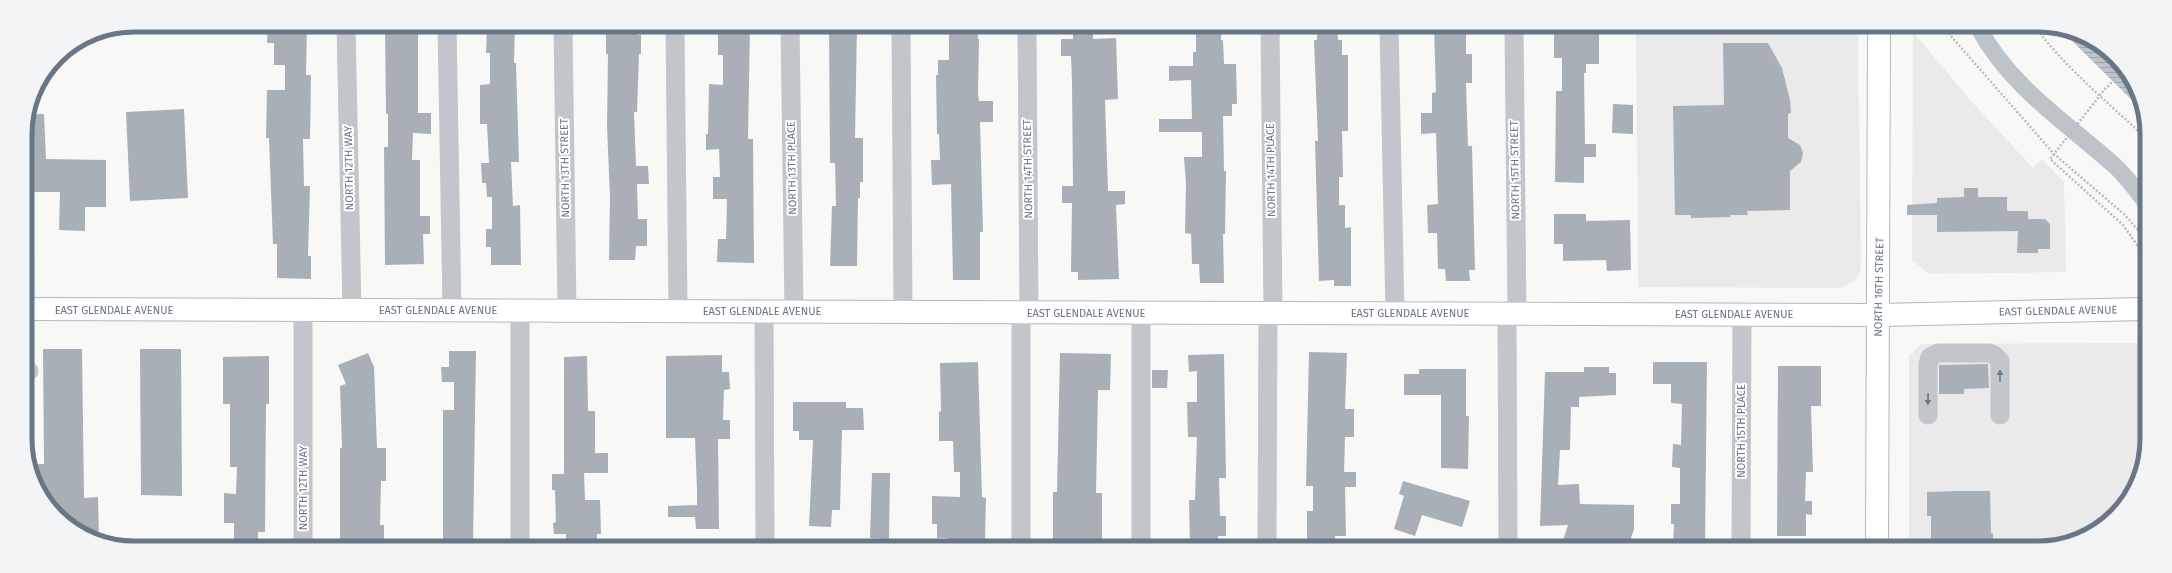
<svg xmlns="http://www.w3.org/2000/svg" width="2172" height="573" viewBox="0 0 2172 573" font-family="'Fira Sans',sans-serif">
  <style>
    .built { fill: #e9eae9 }
    .water { fill: url(#water-rules) }
    .lines { fill: none; stroke-linecap: round; stroke-linejoin: round }
    .canal { stroke: #bcc4ca; stroke-width: 17 }
    .building { fill: #a8afb6 }
    .major-casing { stroke: #b3b7bc; stroke-width: 24 }
    .path { stroke: #babcc0; stroke-width: 2.5; stroke-dasharray: 2 2; stroke-linecap: butt }
    .minor { stroke: #c2c5c9; stroke-width: 19 }
    .major { stroke: #fff; stroke-width: 22 }
    .oneway { fill: #697686 }
    .labels { text-anchor: middle; dominant-baseline: central; stroke-width: 4; stroke-linejoin: round; paint-order: stroke }
    .street-label { font-size: 11px; fill: #697686; stroke: #fff }
    .rim { fill: none; stroke: #697686; stroke-width: 5 }
  </style>
  <defs>
    <pattern id="water-rules" width="6" height="5" patternUnits="userSpaceOnUse"><rect width="6" height="5" fill="#bcc4ca"/><path d="M0 2.5h6" fill="none" stroke="#9da4aa"/></pattern>
  </defs>
  <rect width="100%" height="100%" fill="#f8f9f6"/>
  <g class="built">
    <path d="M1636,27H1858L1861,262L1860,272L1855,280L1841,288L1638,287Z"/>
    <path d="M1913,32L1972,102L2033,168L2042,159L2064,182L2066,272L1929,274L1912,260Z"/>
    <path d="M2145,343V461L2132,494L2110,521L2080,540L2045,548H1909V356L1921,344Z"/>
  </g>
  <path class="water" d="M2058,27L2115,57L2145,113Z"/>
  <g class="lines">
    <path class="canal" d="M1978,27C2011,88 2065,121 2115,166C2126,176 2135,189 2145,201"/>
  </g>
  <g class="building">
    <path d="M268,25H307L306,75H311L310,139H303L304,186H310L308,256H311V279L277,278V244H273L269,138H266L267,90H285V65H274V43H267Z"/>
    <path d="M385,25H418V113H431V134L413,133L412,160H420V216H430V234H423L424,264L385,265L384,147H388V114H386Z"/>
    <path d="M487,25H515L514,63H516L519,162H511L513,206L520,205L521,265H491V247H486V229H492V197H487L486,183H482L481,163H489L487,124H480V85L490,84V53H486Z"/>
    <path d="M606,26H637V35H641V54H639L637,112H634L636,166H648L649,184H637L638,219H647V246H636L635,260H609L610,198L607,126L608,54H606Z"/>
    <path d="M718,26H750L748,139H753L754,263L717,262L718,239H726L727,199H713V177H720L719,149L706,150V134H708L709,84L723,85V55H718Z"/>
    <path d="M829,26H857L855,138H863V182H860V198H858L857,266H830L832,206H836L835,163H830Z"/>
    <path d="M949,26H977L978,39H979L978,94L979,101H993V122H980L983,232H980V280H953L951,184L932,185L931,160H940L939,134H937L936,75H938V60H949Z"/>
    <path d="M1073,26H1093V39L1116,38L1118,99L1105,100L1108,191H1125V204L1116,205L1119,279L1078,280V272H1071L1072,203H1062V186H1073L1072,82L1071,56H1061V39H1073Z"/>
    <path d="M1196,26H1221V40H1223L1224,64H1236L1237,104H1232V116H1223L1224,171H1226L1225,234H1223L1224,283H1200L1199,264H1192L1191,234L1185,233L1186,183L1184,157H1202V132H1159V119H1192L1191,80L1169,81V66H1193V52H1196Z"/>
    <path d="M1317,26H1337L1338,40H1342V55H1348V131H1342L1343,177H1339V205H1345V228L1351,227V286H1334V280L1319,281L1315,141H1318L1314,40H1317Z"/>
    <path d="M1434,26H1466V54H1472V83H1466L1468,146H1472L1475,270H1469L1470,281H1446L1445,269H1438L1437,233H1428L1427,205L1438,204L1436,133L1421,134V113H1432V93L1436,92Z"/>
    <path d="M1562,27H1599V64H1586V73H1584L1585,144H1596V157H1584V183L1555,182L1556,91H1562V58H1554V28H1562Z"/>
    <path d="M1723,43H1768L1782,68L1790,100L1791,113L1788,114V138L1800,145L1803,153L1801,162L1790,171V210L1747,211L1748,215H1730V217L1691,218V215H1675L1673,106L1724,105Z"/>
    <path d="M1613,104L1633,105V134L1612,133Z"/>
    <path d="M184,109L188,198L130,201L126,112Z"/>
    <path d="M28,114H44L46,159L106,160V207H85V231L59,230L60,192H28V149H25V127Z"/>
    <path d="M1964,188H1978V197H2007V211H2028V219H2045L2050,224V249H2038V253H2017L2018,231L1937,232V215H1907V205L1937,203V198L1964,197Z"/>
    <path d="M1554,214H1586V221L1630,220L1631,270L1607,271L1606,260L1563,261V244H1554Z"/>
    <path d="M43,349H82L84,498L98,497L99,539L57,516L29,464H44Z"/>
    <path d="M140,349H181L182,496L141,495Z"/>
    <path d="M449,351H476L473,546H443V410H454V382H442L441,367H449Z"/>
    <path d="M1309,352L1347,353L1345,409H1354V437H1345L1344,472H1356V487H1345L1346,536H1335V547H1307V511H1313V486H1306Z"/>
    <path d="M368,353L374,367L377,448H386V481H381L380,525H384V545H340V448H342L340,386L346,384L338,365Z"/>
    <path d="M1060,353L1111,354L1110,390H1098L1096,493H1102V547H1053V492H1057Z"/>
    <path d="M1224,354L1226,478H1219L1220,516H1226V536H1218V547H1190L1189,500H1195L1197,437H1188L1187,402H1197V371L1189,372L1188,355Z"/>
    <path d="M722,355V372H729L730,389L724,390L723,420H730V439H718L719,529H696L695,517H668V506L697,505V490L695,438H666V356Z"/>
    <path d="M269,356V404H266L265,532H258V546H234V523H224V493L236,494L237,467H230V404H223V357Z"/>
    <path d="M587,356L588,411H595V453H608V473H584L585,500H600L601,534H597V546H566V534H554L553,523L556,522L555,490H552V474H564V357Z"/>
    <path d="M978,362L982,497L986,498L985,539H982V547H947L948,538H937V524H932V496L960,497V472H954L953,441H939V412L941,411L940,363Z"/>
    <path d="M1653,362H1707L1705,547H1673L1674,524H1671V504H1680V468L1672,467L1673,444L1681,445L1682,404L1671,403V384H1653Z"/>
    <path d="M1988,364L1989,388L1964,389V394H1939V365Z"/>
    <path d="M1778,366H1821V406H1811L1813,472H1806L1805,501H1812V515L1806,514V536H1777Z"/>
    <path d="M1584,367H1609V373H1616V395L1579,397V407H1571L1570,450H1560L1558,485L1579,484L1580,504L1634,505V529L1628,547H1561L1568,525L1540,526L1545,372H1584Z"/>
    <path d="M1419,369H1466V416H1469L1468,469L1441,468V395H1404V374H1419Z"/>
    <path d="M1152,370H1168L1167,388H1152Z"/>
    <path d="M793,402H846V408H863L864,430H842L840,510H832L831,527L809,526L813,440H799V431H793Z"/>
    <path d="M872,473H890L889,539L870,538Z"/>
    <path d="M1403,481L1470,501L1462,527L1422,515L1415,536L1394,529L1404,496L1399,494Z"/>
    <path d="M1958,491H1990L1991,533H1993V548H1931V516H1927V492Z"/>
  </g>
  <g class="lines">
    <g class="major-casing">
      <g id="major">
        <path d="M26,309L1879,315L2145,309"/>
        <path d="M1877,548L1879,27"/>
      </g>
    </g>
    <g class="path">
      <path d="M1943,27L2054,154L2125,215L2145,238"/>
      <path d="M2035,27C2066,68 2107,102 2145,137"/>
      <path d="M2123,71L2105,89L2050,159L2123,225L2145,256"/>
    </g>
    <g class="minor">
      <path d="M346,25L352,310"/>
      <path d="M447,25L452,310"/>
      <path d="M563,25L567,311"/>
      <path d="M675,26L678,311"/>
      <path d="M790,26L794,311"/>
      <path d="M901,26L903,312"/>
      <path d="M1027,26L1029,313"/>
      <path d="M1270,26L1273,313"/>
      <path d="M1389,26L1395,313"/>
      <path d="M1514,27L1517,313"/>
      <path d="M764,311L765,547"/>
      <path d="M1141,313V547"/>
      <path d="M1507,313L1508,547"/>
      <path d="M27,371H29"/>
      <path d="M1928,415V364L1930,357L1938,353H1989L1994,355L2000,361V415"/>
      <path d="M303,546V310"/>
      <path d="M520,546V311"/>
      <path d="M1021,547V312"/>
      <path d="M1267,547L1268,313"/>
      <path d="M1741,547L1742,314"/>
    </g>
    <use href="#major" class="major"/>
  </g>
  <defs><path id="oneway-solid" d="M-6-.8H1V-3.2L6.5 0L1 3.2V.8H-6Z"/></defs>
  <g class="oneway">
    <use href="#oneway-solid" transform="translate(2000 376) rotate(-90)"/>
    <use href="#oneway-solid" transform="translate(1928 399) rotate(91)"/>
  </g>
  <g class="labels">
    <g class="street-label">
      <text transform="translate(349 168) rotate(-91)">NORTH 12TH WAY</text>
      <text transform="translate(565 168) rotate(-91)">NORTH 13TH STREET</text>
      <text transform="translate(792 168) rotate(-91)">NORTH 13TH PLACE</text>
      <text transform="translate(1028 169) rotate(-91)">NORTH 14TH STREET</text>
      <text transform="translate(1271 170) rotate(-91)">NORTH 14TH PLACE</text>
      <text transform="translate(1515 170) rotate(-91)">NORTH 15TH STREET</text>
      <text transform="translate(1879 287) rotate(-89)">NORTH 16TH STREET</text>
      <text x="114" y="310">EAST GLENDALE AVENUE</text>
      <text x="438" y="310">EAST GLENDALE AVENUE</text>
      <text x="762" y="311">EAST GLENDALE AVENUE</text>
      <text transform="translate(2058 311) rotate(-1)">EAST GLENDALE AVENUE</text>
      <text x="1086" y="313">EAST GLENDALE AVENUE</text>
      <text x="1410" y="313">EAST GLENDALE AVENUE</text>
      <text x="1734" y="314">EAST GLENDALE AVENUE</text>
      <text transform="translate(1741 431) rotate(-90)">NORTH 15TH PLACE</text>
      <text transform="translate(303 488) rotate(-90)">NORTH 12TH WAY</text>
    </g>
  </g>
  <path d="M0 0H2172V573H0ZM134 32H2038A102 102 0 0 1 2140 134V439A102 102 0 0 1 2038 541H134A102 102 0 0 1 32 439V134A102 102 0 0 1 134 32Z" fill="#f3f4f5" fill-rule="evenodd"/>
  <path class="rim" d="M134 32H2038A102 102 0 0 1 2140 134V439A102 102 0 0 1 2038 541H134A102 102 0 0 1 32 439V134A102 102 0 0 1 134 32Z"/>
</svg>
